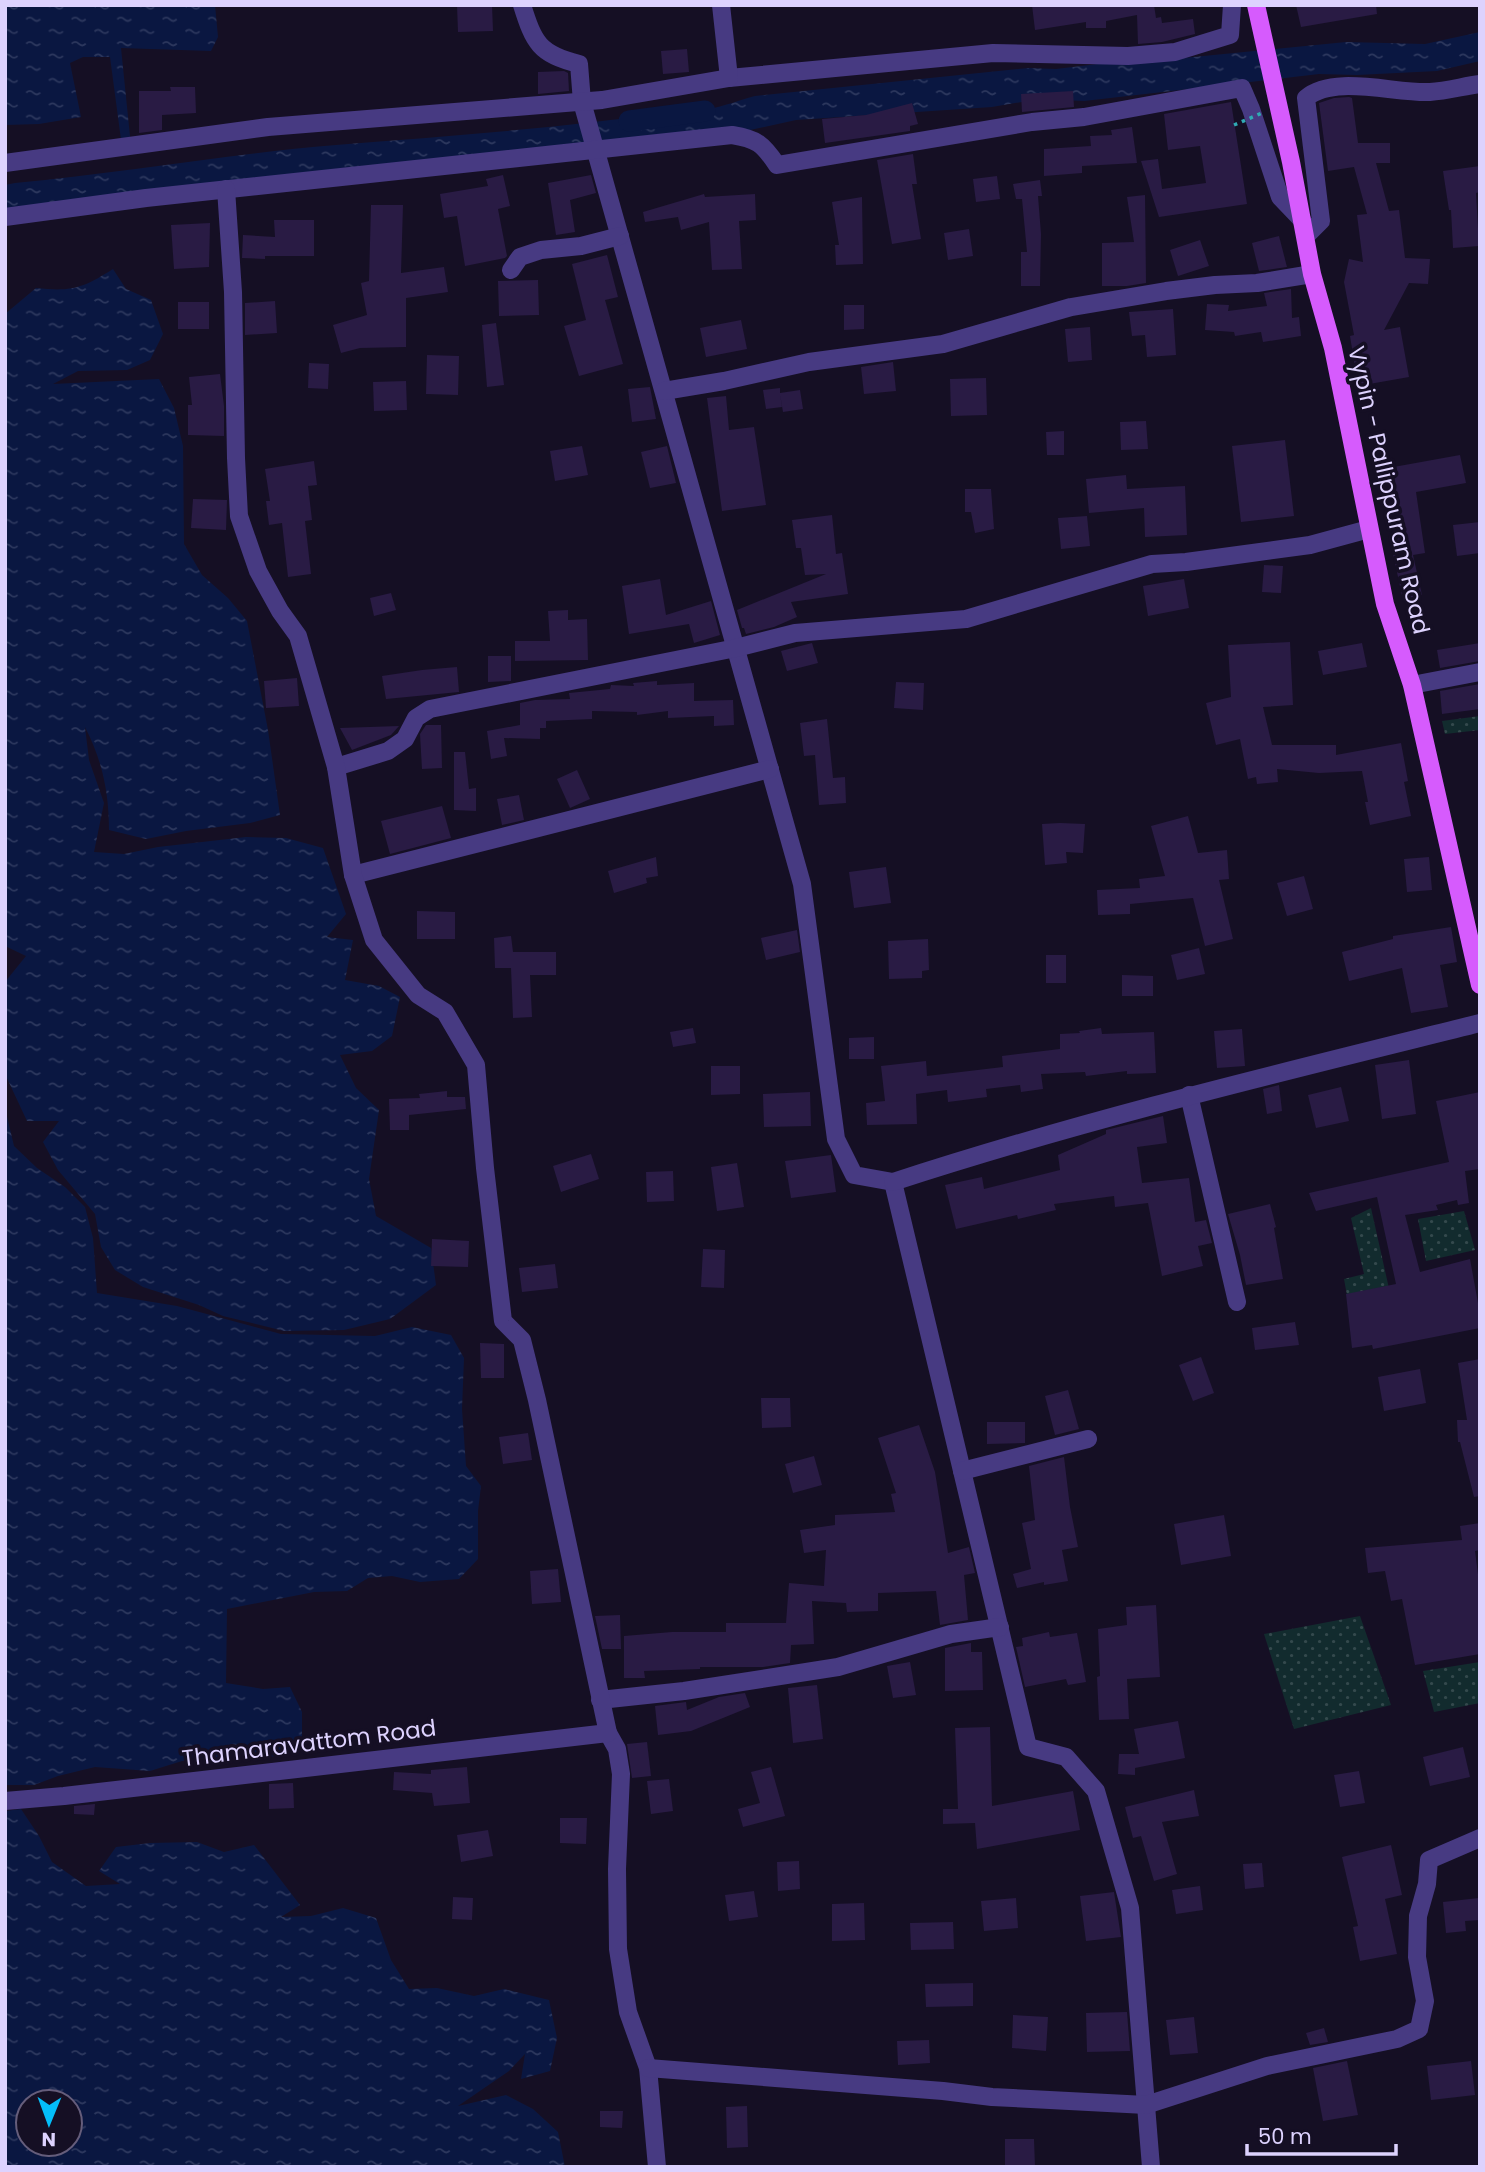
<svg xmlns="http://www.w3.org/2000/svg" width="1485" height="2172" viewBox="0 0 1485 2172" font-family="Poppins,sans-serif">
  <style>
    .park { fill: url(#park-dots) }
    .water { fill: url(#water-ripples); fill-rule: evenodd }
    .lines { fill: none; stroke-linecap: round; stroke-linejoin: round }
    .canal { stroke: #0a1741; stroke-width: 21 }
    .building { fill: #291b44 }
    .minor { stroke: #473a82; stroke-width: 18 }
    .primary { stroke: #d65bfd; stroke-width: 18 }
    .path-bridge { stroke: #30aab4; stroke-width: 3.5; stroke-dasharray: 3.5 5; stroke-linecap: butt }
    .labels { text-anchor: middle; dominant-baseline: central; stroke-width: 7; stroke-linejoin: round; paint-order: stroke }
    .street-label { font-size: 23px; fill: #ddd2fe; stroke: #150f24 }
  </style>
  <defs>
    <pattern id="park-dots" width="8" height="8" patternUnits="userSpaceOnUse" patternTransform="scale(1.75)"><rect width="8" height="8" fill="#122b2e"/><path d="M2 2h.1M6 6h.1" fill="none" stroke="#34494d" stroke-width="1.8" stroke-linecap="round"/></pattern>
    <pattern id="water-ripples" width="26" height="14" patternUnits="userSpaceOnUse" patternTransform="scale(1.75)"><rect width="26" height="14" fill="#0a1741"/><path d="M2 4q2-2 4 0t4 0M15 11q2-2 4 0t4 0" fill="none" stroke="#2d385e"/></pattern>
  </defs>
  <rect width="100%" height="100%" fill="#150f24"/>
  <g class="park">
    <path d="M1480,716V730L1445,734L1442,721Z"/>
    <path d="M1371,1208L1390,1293L1348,1301L1344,1279L1364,1274L1351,1218Z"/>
    <path d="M1464,1211L1475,1250L1426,1261L1418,1219Z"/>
    <path d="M1360,1616L1391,1705L1294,1729L1264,1634Z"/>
    <path d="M1480,1662V1703L1434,1712L1423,1671Z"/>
  </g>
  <g class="water">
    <path d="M5,5H215L218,37L211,51L121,48L131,146L122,147L110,57H83L70,63L81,117L39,124L5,125Z"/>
    <path d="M1480,32V61L1437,71L1357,75L1319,74L1084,101L1039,99L992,107L796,120L727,135L5,221V185L15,183C122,173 228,154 336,145C422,138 508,132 594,122C632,117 671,116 709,109C725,106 740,100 755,96L1028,68L1056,69L1123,61L1163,60L1346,42L1425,44Z"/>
    <path d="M113,269L126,289L151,300L163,334L150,360L127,370L78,371L53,384L159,379L174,408L183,446L184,544L202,575L228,598L247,621L268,730L280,815L250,823L186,831L146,839L109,830C109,792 102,760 85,727L89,760L104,803L94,852L124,854L158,847L246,837L286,838L323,848L346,914L327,937L353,940L345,980L379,986L400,997L392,1036L372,1051L340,1055L356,1088L379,1110L369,1179L376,1216L431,1248L436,1285L390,1319L344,1330L284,1331L223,1316L199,1305L143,1287L115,1270L101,1247L95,1214L58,1170L43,1142L59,1121H27L5,1074V982L26,956L5,946V314L36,288C72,292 83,288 113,269Z"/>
    <path d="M5,1108L14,1146L37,1168L65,1187L85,1207L93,1238L97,1293L177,1306L281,1334L375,1336L412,1327L451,1335L464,1358L462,1409L466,1466L481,1486L478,1511V1559L459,1579L420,1582L392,1576L368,1578L347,1591L314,1592L227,1609L226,1683L263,1689L290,1687L302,1712V1742L283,1757L242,1755L182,1761L150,1771L95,1767L58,1776L34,1785H5Z"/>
    <path d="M21,1809L39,1836L52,1862L86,1886L120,1884L99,1871L116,1847L150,1843L197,1842L224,1852L254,1845L300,1905L281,1917L311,1916L343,1908L376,1918L391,1960L409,1989L437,1988L474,1996L504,1989L549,2000L557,2038L550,2071L521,2079L525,2054L509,2071L458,2106L506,2095L533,2109L558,2132L565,2167H5V1811ZM70,2102V2144H28V2102Z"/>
  </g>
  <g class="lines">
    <path class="canal" d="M629,121L705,111"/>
  </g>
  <g class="building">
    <path d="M457,5H492L493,31L458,32Z"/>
    <path d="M1032,5H1154L1156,18L1161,17L1162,23L1193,19L1195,34L1162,42L1138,44L1137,15L1106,21V28H1086V22L1035,30Z"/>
    <path d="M1296,5H1376L1377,14L1301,27Z"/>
    <path d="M687,49L689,72L663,74L661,51Z"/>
    <path d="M564,71L568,73L569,91L538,94V72Z"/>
    <path d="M170,87H195L196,113L162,115V130L139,133V91H171Z"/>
    <path d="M1073,91L1074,107L1022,112L1021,94Z"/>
    <path d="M1349,97L1352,98L1358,143H1390V163H1376L1389,211L1399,210L1405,258L1430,259L1428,284L1409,283L1384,330L1400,327L1409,377L1358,386L1350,336L1354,335L1344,282L1349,259L1363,262L1357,215L1367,214L1354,167L1328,171L1319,103L1334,98Z"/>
    <path d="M1231,102L1247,204L1159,217L1141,161L1158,159L1162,189L1206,183L1200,146L1168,150L1164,114Z"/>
    <path d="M912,103L918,124L910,126V131L825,143L822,119L866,115Z"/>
    <path d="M1132,127L1137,163L1082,166V173L1044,176V149L1091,146L1090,136L1112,135L1111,130Z"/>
    <path d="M913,154L917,184H912L921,239L892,244L877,160Z"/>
    <path d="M1480,166V192L1476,193L1479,246L1453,248L1451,210H1449L1443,171Z"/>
    <path d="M503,175L510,206L498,209L507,256L505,258L465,266L457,216L444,218L440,194L488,186L486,179Z"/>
    <path d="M591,175L596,193L570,200L575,232L556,235L548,183Z"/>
    <path d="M997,176L1000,199L976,202L973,179Z"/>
    <path d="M1040,180L1042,196H1038L1041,234L1040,286H1021V252H1027L1022,199H1016L1013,184Z"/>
    <path d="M704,194L705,197L755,194L756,220L739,221L742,269L712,270L709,222L681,230L678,217L645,222L643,212Z"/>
    <path d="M1145,195L1146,283L1127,286H1102V243L1134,242L1127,197Z"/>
    <path d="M862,197L863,264L836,265L835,245H839L832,202Z"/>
    <path d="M371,205H403L401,273L444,267L448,292L406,298V347L360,348L341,353L333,325L367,315L361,283L369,281Z"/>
    <path d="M274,220H314V256H265V259L242,258L243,235L275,237Z"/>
    <path d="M210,223L209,267L174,269L171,225Z"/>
    <path d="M969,229L973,256L948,260L944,233Z"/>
    <path d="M1279,236L1287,267L1259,271L1252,243Z"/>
    <path d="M1200,240L1209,266L1178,276L1170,250Z"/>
    <path d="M607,255L618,297L605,300L623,364L579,376L564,326L586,320L572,264Z"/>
    <path d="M538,280L539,315L499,316L498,281Z"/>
    <path d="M1291,289L1292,318L1299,317L1301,336L1263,342L1261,332L1235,336L1234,332L1205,330L1207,304L1229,305L1228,311L1267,306L1264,293Z"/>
    <path d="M275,301L277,333L245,335V303Z"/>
    <rect x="178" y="302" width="31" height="27"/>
    <path d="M844,305H864V329L844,330Z"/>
    <path d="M1173,309L1176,355L1147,357L1145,335L1132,336L1129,312Z"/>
    <path d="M741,320L747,349L706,357L700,328Z"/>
    <path d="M496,323L504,385L487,387L482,325Z"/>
    <path d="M1090,327L1092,360L1068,362L1065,329Z"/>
    <path d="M427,355L459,356L458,395L426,394Z"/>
    <path d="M893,362L896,391L864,394L861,367Z"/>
    <path d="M309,363L329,364L328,389L308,388Z"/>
    <path d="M220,374L224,406V436L188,435V405H192L189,377Z"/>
    <path d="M986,378L987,415L951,416L950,379Z"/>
    <path d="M406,381L407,410L374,411L373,382Z"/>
    <path d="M650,387L656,419L632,422L628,389Z"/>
    <path d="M780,388V393L800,390L803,409L783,412L780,394L782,407L766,409L763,390Z"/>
    <path d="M726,396L729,430L754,427L766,505L722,511L707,398Z"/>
    <path d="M1146,421L1148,449L1121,450L1120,422Z"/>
    <path d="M1064,431V455H1047L1046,432Z"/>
    <path d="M1285,440L1294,516L1241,522L1232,446Z"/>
    <path d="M582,446L588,475L555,481L550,451Z"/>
    <path d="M667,446L676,483L650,488L641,452Z"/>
    <path d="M1460,455L1466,483L1416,492L1425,553L1413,555L1422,595L1403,600L1390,540L1401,538L1388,468Z"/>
    <path d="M314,461L317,485L308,486L312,520L305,521L311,574L288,577L282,523L269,525L266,501H270L265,469Z"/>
    <path d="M1126,475L1127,489L1185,486L1187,535L1145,537L1144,508L1089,513L1086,479Z"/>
    <path d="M965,489H991L994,529L975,533L971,512H965Z"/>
    <path d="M193,499L227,500L226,530L191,528Z"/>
    <path d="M832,515L836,554L842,553L848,594L791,602L797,617L774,627L746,634L744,628H742L737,610L826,574L805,575L801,548H796L792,520Z"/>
    <path d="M1087,516L1090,546L1061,549L1058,518Z"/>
    <path d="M1480,522V553L1457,556L1453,525Z"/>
    <path d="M1264,565L1283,566L1281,593L1262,592Z"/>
    <path d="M660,579L666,615L711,601L720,635L694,643L689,624L629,634L622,586Z"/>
    <path d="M1184,579L1189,608L1148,616L1143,586Z"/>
    <path d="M391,593L396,610L374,616L370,598Z"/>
    <path d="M568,610V620L587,619L588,660L515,661V641H550L548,611Z"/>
    <path d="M1290,642L1293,705L1263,707L1272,745H1336V755L1401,743L1408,781L1404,782L1411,816L1370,825L1365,802H1368L1362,771L1319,773L1277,769L1278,782L1257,784L1256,777L1248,779L1240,739L1216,745L1206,703L1231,697L1228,645Z"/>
    <path d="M812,643L818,663L787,671L781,651Z"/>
    <path d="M1362,643L1367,667L1323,675L1318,651Z"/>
    <path d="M1480,643V661L1440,668L1437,650Z"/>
    <path d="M488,656H511V681L488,682Z"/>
    <path d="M457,667L459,692L386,699L382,676L422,670Z"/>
    <path d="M297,678L299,706L266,708L264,681Z"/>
    <path d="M657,681V685L694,683V701L733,700L734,725L714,726V716L668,718V711L637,715V712L592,711V719L546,721V728H540V739L504,738L507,756L491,759L487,731L520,725V703L535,700L570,699L569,693L610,689L611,685L634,686L633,683Z"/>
    <path d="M896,682L924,683L923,710L894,708Z"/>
    <path d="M1480,684V709L1442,714L1440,691Z"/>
    <path d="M827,719L833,778L845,777L846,803L819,805L815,755L804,756L800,723Z"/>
    <path d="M426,725H441L442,768L422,769L420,734Z"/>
    <path d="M399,726L391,735L352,750L340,728Z"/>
    <path d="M454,752H465L469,789L476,788V811L454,810Z"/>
    <path d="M577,770L590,799L570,808L557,779Z"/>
    <path d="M519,795L524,820L502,825L497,799Z"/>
    <path d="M442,806L451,838L390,854L381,821Z"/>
    <path d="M1188,816L1198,853L1227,850L1229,879L1219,880L1233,939L1205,946L1193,898L1130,904V914L1098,915L1097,890L1140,888L1139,879L1165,876L1151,826Z"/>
    <path d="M1060,823L1085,824L1083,853L1066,852L1067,863L1045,865L1042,824Z"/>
    <path d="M656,857L658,876L646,878L647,883L614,893L608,871Z"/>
    <path d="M1429,857L1432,890L1407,892L1404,859Z"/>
    <path d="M886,867L891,903L854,908L849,872Z"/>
    <path d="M1304,876L1313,909L1287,916L1277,883Z"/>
    <path d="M417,911L455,912V939H417Z"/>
    <path d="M1451,927L1457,962L1440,965L1448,1007L1411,1013L1402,968L1349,981L1342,952L1393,939V936Z"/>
    <path d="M797,930L800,952L766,960L761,938Z"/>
    <path d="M511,936L513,952H556V975H530L532,1017L513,1018L511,968H495L494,938Z"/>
    <path d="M928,939L929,970L922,971V978L889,979L888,941Z"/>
    <path d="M1199,948L1205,974L1177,980L1171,955Z"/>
    <rect x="1046" y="955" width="20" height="28"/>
    <path d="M1122,975L1153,976V996H1122Z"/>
    <path d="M693,1028L696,1043L673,1047L670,1032Z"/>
    <path d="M1101,1028L1102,1034L1154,1032L1156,1073L1127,1074V1071L1086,1076L1085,1072L1041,1074L1043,1089L1021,1092L1020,1085L986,1089L987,1097L948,1102L947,1090L916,1094L917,1124L867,1125L866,1103L885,1101L881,1066L926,1061L927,1076L1003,1067L1002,1056L1060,1049V1034L1080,1033L1079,1031Z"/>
    <path d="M1242,1029L1245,1066L1217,1068L1214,1031Z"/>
    <path d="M874,1037V1059H849V1038Z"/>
    <path d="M1409,1060L1416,1114L1382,1119L1375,1065Z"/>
    <path d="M711,1066H740V1094L711,1095Z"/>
    <path d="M1279,1085L1282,1111L1267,1114L1263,1089Z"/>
    <path d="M1341,1087L1349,1121L1316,1128L1308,1095Z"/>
    <path d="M447,1091V1097H465L466,1109L409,1115V1130H390L389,1099L420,1098L419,1094Z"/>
    <path d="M810,1092L811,1126L764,1127L763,1094Z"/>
    <path d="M1480,1092V1169L1465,1171L1469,1203L1458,1205L1457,1200L1436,1205L1438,1210L1405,1215L1420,1272L1470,1259L1480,1314V1328L1373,1349L1372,1345L1352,1348L1346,1294L1396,1284L1377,1197L1316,1211L1309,1193L1449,1162L1436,1101Z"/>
    <path d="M1163,1116L1167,1143L1137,1147L1142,1183L1189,1178L1195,1222L1206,1220L1212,1243L1198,1246L1203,1266L1162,1276L1148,1203L1115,1207L1114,1196L1054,1204L1056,1210L1018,1219L1017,1215L956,1229L945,1185L982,1177L984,1189L1060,1170L1058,1155L1106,1134V1130Z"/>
    <path d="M591,1154L599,1179L561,1192L553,1166Z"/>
    <path d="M831,1155L836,1192L791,1198L785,1161Z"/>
    <path d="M737,1163L744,1207L717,1211L711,1167Z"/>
    <path d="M673,1171L674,1201L647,1202L646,1172Z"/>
    <path d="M1270,1204L1276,1227L1274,1228L1283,1279L1246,1285L1240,1255L1228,1214Z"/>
    <path d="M432,1239L469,1241L468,1267L431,1266Z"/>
    <path d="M703,1249L725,1250L724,1288L701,1287Z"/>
    <path d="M555,1264L558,1288L522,1292L519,1268Z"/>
    <path d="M1295,1322L1299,1345L1255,1350L1252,1328Z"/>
    <path d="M480,1343L504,1344V1378H481Z"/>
    <path d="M1201,1357L1214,1393L1193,1401L1179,1365Z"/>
    <path d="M1480,1359V1496L1474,1497L1460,1442H1458L1457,1420H1467L1458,1363Z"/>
    <path d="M1420,1369L1426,1403L1384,1411L1378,1377Z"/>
    <path d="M1068,1390L1079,1429L1055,1435L1045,1396Z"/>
    <path d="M761,1398H790L791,1427L762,1428Z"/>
    <path d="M987,1422H1025V1443L987,1444Z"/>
    <path d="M919,1425L935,1472L948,1553L969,1547L975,1573L964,1575L968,1620L940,1625L936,1591L878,1593V1611L847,1612L846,1603L812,1601L814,1644L791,1645L790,1663L763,1667H700V1669L644,1671L645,1678H624V1636L672,1632H726V1623H786L789,1583L824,1586L826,1550L804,1553L800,1530L835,1525V1515L895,1512L891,1494L896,1493L878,1438Z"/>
    <path d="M528,1433L532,1460L503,1464L499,1437Z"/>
    <path d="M814,1456L822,1485L793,1493L785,1464Z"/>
    <path d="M1064,1457L1070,1507L1078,1547L1062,1550L1068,1581L1044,1585V1582L1017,1588L1013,1574L1031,1569L1022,1523L1035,1520L1029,1466Z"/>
    <path d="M1224,1515L1231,1556L1181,1565L1174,1524Z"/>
    <path d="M1480,1523V1550L1475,1551L1480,1590V1654L1415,1665L1402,1599L1391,1601L1385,1571L1368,1573L1365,1548L1462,1540L1460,1526Z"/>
    <path d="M558,1569L561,1602L532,1604L530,1571Z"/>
    <path d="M1156,1605L1160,1677L1127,1679L1129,1719L1099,1720L1097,1677L1100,1676L1098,1629L1127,1625L1126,1607Z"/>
    <path d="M620,1615L621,1649H602L595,1616Z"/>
    <path d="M1049,1632L1050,1637L1077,1633L1086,1682L1068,1685L1066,1679L1025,1687L1016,1647L1023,1646L1022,1638Z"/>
    <path d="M971,1643V1652H982L983,1690L945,1691V1648Z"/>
    <path d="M910,1662L916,1695L893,1698L887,1666Z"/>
    <path d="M817,1685L823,1739L793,1743L788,1688Z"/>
    <path d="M745,1693L750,1707L691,1731L658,1735L655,1706L686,1702L687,1710L719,1697Z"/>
    <path d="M1178,1721L1185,1758L1135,1768V1775L1118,1774L1119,1754H1139L1134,1729Z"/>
    <path d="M990,1727L992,1806L1073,1791L1080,1830L977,1849L975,1823L943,1824V1809H958L955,1728Z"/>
    <path d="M647,1742L651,1776L632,1778L627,1744Z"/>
    <path d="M1463,1747L1470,1777L1430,1786L1423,1757Z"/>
    <path d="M467,1767L470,1803L434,1806L432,1793L393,1790L394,1772L431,1774V1770Z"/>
    <path d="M771,1767L785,1816L743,1827L738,1809L760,1803L751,1772Z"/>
    <path d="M1359,1771L1365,1803L1340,1807L1334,1775Z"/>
    <path d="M669,1779L673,1811L651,1814L647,1781Z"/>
    <path d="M293,1783L294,1808L269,1809V1784Z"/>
    <path d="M1194,1790L1199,1816L1162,1822L1177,1874L1154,1881L1141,1836L1133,1838L1125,1807Z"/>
    <path d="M95,1804L94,1815L74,1814V1806Z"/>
    <path d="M560,1818H587L586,1844L560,1843Z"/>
    <path d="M488,1830L493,1856L461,1862L457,1835Z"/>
    <path d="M1391,1845L1402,1895L1385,1899L1397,1954L1360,1961L1353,1927L1358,1926L1342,1857Z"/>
    <path d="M799,1861L800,1889L778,1891L777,1862Z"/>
    <path d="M1262,1863L1264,1887L1245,1889L1243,1864Z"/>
    <path d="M1200,1886L1203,1910L1176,1914L1172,1890Z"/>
    <path d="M754,1891L758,1917L729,1921L725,1895Z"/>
    <path d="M1114,1892L1121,1937L1086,1941L1080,1896Z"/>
    <path d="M453,1897L473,1898L472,1920L452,1919Z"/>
    <path d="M1016,1898L1018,1928L984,1931L981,1901Z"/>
    <path d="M1479,1898L1480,1920L1465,1921L1466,1931L1446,1933L1443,1902Z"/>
    <path d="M864,1903L865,1940L832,1941V1904Z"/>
    <path d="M953,1922L954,1949L911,1950L910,1923Z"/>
    <path d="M973,1983V2006L926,2007L925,1984Z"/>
    <path d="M1127,2012L1130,2051L1087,2052L1086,2013Z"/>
    <path d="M1013,2015L1048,2017L1046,2051L1012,2048Z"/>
    <path d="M1194,2017L1198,2053L1170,2055L1166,2020Z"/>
    <path d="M1324,2028L1328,2042L1310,2045L1306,2033Z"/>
    <path d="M929,2040L930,2063L898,2065L897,2041Z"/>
    <path d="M1347,2061L1358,2115L1323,2121L1313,2068Z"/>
    <path d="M1471,2061L1475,2095L1431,2100L1427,2066Z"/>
    <path d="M747,2106L748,2147L727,2148L726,2107Z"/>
    <path d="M600,2111H623L622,2128L600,2127Z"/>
    <path d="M1005,2139H1034L1035,2167H1005Z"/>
  </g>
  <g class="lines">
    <g class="minor">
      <path d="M522,5C534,43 539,54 579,64L582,102L802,884L836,1139L854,1175L893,1182L1028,1747L1066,1757L1096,1791L1130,1908L1151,2167"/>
      <path d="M729,78L993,53L1128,56L1175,52L1230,35L1232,5"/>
      <path d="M5,163L268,127L602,100L729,78L721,5"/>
      <path d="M5,217L146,198L732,135C757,139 763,144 777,165L1032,122L1084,117L1242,88L1251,109L1280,197L1302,220"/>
      <path d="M1306,236L1321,221L1306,98C1334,74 1396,94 1430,92C1447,91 1464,86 1480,84"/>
      <path d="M511,270L520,257L541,250L581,246L620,236"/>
      <path d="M664,391L724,381L809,362L943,344L1071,307L1166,291L1215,285L1257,283L1312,274"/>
      <path d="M1412,685L1480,672"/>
      <path d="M336,767L388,751L405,739L416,718L430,709L736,648L795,633L966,619L1152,564L1186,562L1310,545L1369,529"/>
      <path d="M353,875L770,769"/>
      <path d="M1189,1095L1237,1302"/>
      <path d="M893,1182C1086,1119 1283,1072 1480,1023"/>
      <path d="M962,1471L1088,1439"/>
      <path d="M600,1700L684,1691L838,1667L951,1634L1000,1627"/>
      <path d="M608,1733L617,1749L621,1774L617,1869L618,1949L628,2012L648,2068L657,2167"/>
      <path d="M5,1801L64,1796L608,1733L537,1400L522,1340L503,1321L485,1168L476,1065L445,1012L418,995L374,940L353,875L336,767L298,636L280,611L258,571L239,516L236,458L233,292L226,189"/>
      <path d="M648,2068L943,2091L992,2097L1146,2105L1267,2066L1397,2039L1419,2029L1425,2001L1417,1957L1418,1916L1427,1884L1429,1860L1480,1838"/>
    </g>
    <path class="primary" d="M1256,5L1291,162L1312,274L1333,348L1385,604L1412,685L1480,985"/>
    <path class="path-bridge" d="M1234,125L1262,113"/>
  </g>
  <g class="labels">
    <g class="street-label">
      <text transform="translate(1389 490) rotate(77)">Vypin - Pallippuram Road</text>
      <text transform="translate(309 1743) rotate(-7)">Thamaravattom Road</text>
    </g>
  </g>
  <rect width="1485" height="2172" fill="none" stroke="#ddd2fe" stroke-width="14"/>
  <g transform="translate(49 2123) rotate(181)"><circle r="33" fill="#150f24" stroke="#655d7b" stroke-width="2"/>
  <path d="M0-5L12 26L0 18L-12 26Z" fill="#04bef9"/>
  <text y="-10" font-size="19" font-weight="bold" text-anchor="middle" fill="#ddd2fe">N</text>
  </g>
  <path d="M1247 2144v10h149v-10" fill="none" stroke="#ddd2fe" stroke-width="3.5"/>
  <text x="1258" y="2144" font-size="21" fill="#ddd2fe" stroke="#150f24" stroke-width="5" paint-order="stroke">50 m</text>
</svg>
